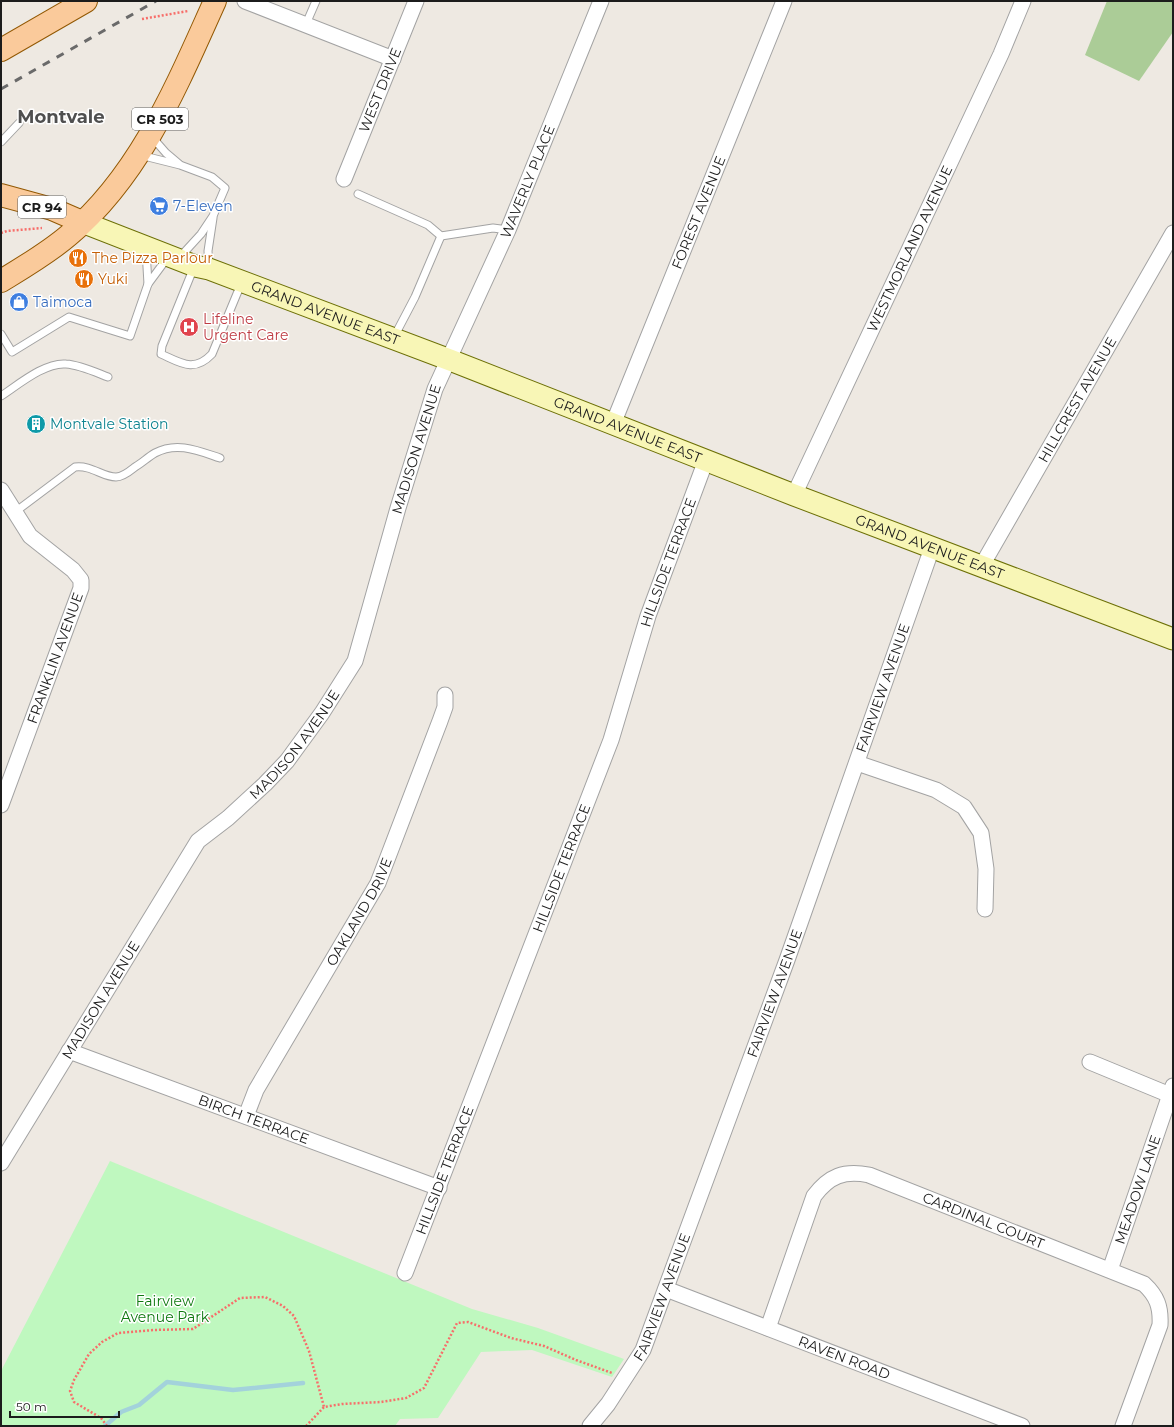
<svg xmlns="http://www.w3.org/2000/svg" width="1174" height="1427" viewBox="0 0 1174 1427" font-family="Montserrat,sans-serif">
  <style>
    .forest { fill: #abcc97 }
    .park { fill: #bff8bf }
    .lines { fill: none; stroke-linecap: round; stroke-linejoin: round }
    .stream { stroke: #a3d2db; stroke-width: 4.5 }
    .lane-casing { stroke: #a3a3a3; stroke-width: 9 }
    .street-casing { stroke: #a3a3a3; stroke-width: 17 }
    .secondary-casing { stroke: #6d7007; stroke-width: 23 }
    .primary-casing { stroke: #925803; stroke-width: 24 }
    .path { stroke: #f76e6a; stroke-width: 2.5; stroke-dasharray: 2 2; stroke-linecap: butt }
    .lane { stroke: #fff; stroke-width: 7 }
    .street { stroke: #fff; stroke-width: 15 }
    .secondary { stroke: #f8f6b6; stroke-width: 21 }
    .primary { stroke: #faca9b; stroke-width: 22 }
    .rail { stroke: #6a6a6a; stroke-width: 3; stroke-dasharray: 8 8; stroke-linecap: butt }
    .labels { text-anchor: middle; dominant-baseline: central; stroke-width: 3; stroke-linejoin: round; paint-order: stroke }
    .shield { fill: #fff; stroke: #606060; stroke-width: 1 }
    .shield-label { font-size: 13px; font-weight: bold; fill: #1c1c1c }
    .street-label { font-size: 14px; fill: #1c1c1c; stroke: #fff }
    .shop-label { font-size: 14px; fill: #366cbe; stroke: #fff; text-anchor: start }
    .food-label { font-size: 14px; fill: #c56008; stroke: #fff; text-anchor: start }
    .health-label { font-size: 14px; fill: #be3a42; stroke: #fff; text-anchor: start }
    .culture-label { font-size: 14px; fill: #0d838f; stroke: #fff; text-anchor: start }
    .park-label { font-size: 14px; fill: #0d780e; stroke: #fff }
    .district-label { font-size: 18px; font-weight: bold; fill: #4f4f4f; stroke: #fff }
  </style>
  <rect width="100%" height="100%" fill="#eee9e2"/>
  <path class="forest" d="M1107,1H1173V32L1139,81L1085,55Z"/>
  <path class="park" d="M110,1161L472,1309L538,1328L624,1359L612,1377L532,1350L481,1352L438,1418L400,1419L395,1426H1V1371Z"/>
  <g class="lines">
    <path class="stream" d="M105,1426L121,1412L139,1405L167,1382L233,1390L303,1383"/>
    <g class="lane-casing">
      <g id="lane">
        <path d="M306,24L316,1"/>
        <path d="M152,137L166,153L179,164"/>
        <path d="M1,142L19,123"/>
        <path d="M140,155L180,165L212,177L225,188L213,216L201,234L179,258"/>
        <path d="M358,194L428,225L441,236L493,228L508,230"/>
        <path d="M146,250L148,284"/>
        <path d="M194,267L162,346L161,354C181,363 194,373 212,354L241,284"/>
        <path d="M209,267L208,251L213,218"/>
        <path d="M1,334L12,352L69,317L130,336L148,284L168,257"/>
        <path d="M394,337L415,297L441,236"/>
        <path d="M1,396C18,385 45,362 66,364C80,365 95,372 108,377"/>
        <path d="M15,512L75,467C92,465 102,477 116,477C123,477 130,471 135,467C142,463 148,457 155,453C177,441 199,451 220,458"/>
      </g>
    </g>
    <g class="street-casing">
      <g id="street">
        <path d="M245,1L393,59"/>
        <path id="s1" d="M344,179L416,1"/>
        <path id="s2" d="M613,424L784,1"/>
        <path d="M1,490L30,536L73,570L81,580V588L1,805"/>
        <path id="s3" d="M794,495L1001,54L1023,1"/>
        <path id="s4" d="M981,567L1173,233"/>
        <path d="M857,763L936,790L964,807L981,833L986,869L985,909"/>
        <path id="s5" d="M69,1051L439,1188"/>
        <path d="M1090,1062L1170,1095"/>
        <path id="s6" d="M246,1116L256,1090L378,883L440,721L445,707V695"/>
        <path id="s7" d="M1,1163L198,841L228,818L265,784L287,761L322,713L355,661L398,508L435,389L508,230L601,1"/>
        <path id="s8" d="M1110,1270L1173,1086"/>
        <path id="s9" d="M405,1273L611,740L648,616L706,460"/>
        <path id="s10" d="M666,1289L1022,1426"/>
        <path id="s11" d="M768,1328L814,1196C829,1176 844,1170 869,1175L1144,1284C1157,1296 1161,1307 1160,1325L1123,1426"/>
        <path id="s12" d="M590,1426L608,1404L643,1350L787,960L932,548"/>
      </g>
    </g>
    <g class="secondary-casing">
      <g id="secondary">
        <path id="s13" d="M82,222L195,266L209,269L450,360L794,495L1173,639"/>
      </g>
    </g>
    <g class="primary-casing">
      <g id="primary">
        <path d="M1,50L86,1"/>
        <path d="M1,195L52,209L82,222"/>
        <path d="M1,281C24,267 48,253 69,235C141,174 177,85 215,1"/>
      </g>
    </g>
    <g class="path">
      <path d="M142,19L188,11"/>
      <path d="M1,233L7,231L42,228"/>
      <path d="M107,1426L101,1418L74,1402L70,1391L74,1380L89,1354L102,1342L118,1333L154,1330L193,1329L240,1298L265,1297L283,1306L294,1316L309,1351L324,1407"/>
      <path d="M306,1426L324,1407L342,1404L381,1402L406,1398L424,1388L457,1323L468,1322L511,1338L544,1346L576,1360L612,1373"/>
    </g>
    <use href="#lane" class="lane"/>
    <use href="#street" class="street"/>
    <use href="#secondary" class="secondary"/>
    <use href="#primary" class="primary"/>
    <path class="rail" d="M1,89L156,1"/>
  </g>
  <defs>
    <g id="supermarket-disc" transform="scale(1)"><circle r="9.5" fill="#3f7fe0" stroke="#fff"/><path d="M-6-5.5h2.5l.6 2H6L4.5 2H-2.5L-4.4-4H-6ZM-1.5 3.2a1.3 1.3 0 1 0 .1 0ZM3 3.2a1.3 1.3 0 1 0 .1 0Z" fill="#fff"/></g>
    <g id="restaurant-disc" transform="scale(1)"><circle r="9.5" fill="#e8710a" stroke="#fff"/><path d="M-5-6h1v4h1v-4h1v4h1v-4h1v5L-1.5 .5V6h-2V.5L-5-1ZM5-6V6H3V1.5H1.5Q1.5-4 5-6Z" fill="#fff"/></g>
    <g id="shop-disc" transform="scale(1)"><circle r="9.5" fill="#3f7fe0" stroke="#fff"/><path d="M-5-2.5h2.3a2.7 3.5 0 0 1 5.4 0H5L5.5 6h-11ZM-1.5-2.5h3a1.5 2.3 0 0 0-3 0Z" fill="#fff"/></g>
    <g id="hospital-disc" transform="scale(1)"><circle r="9.5" fill="#e0444e" stroke="#fff"/><path d="M-5-5h3v3.5h4V-5h3V5h-3V1.5h-4V5h-3Z" fill="#fff"/></g>
    <g id="building-disc" transform="scale(1)"><circle r="9.5" fill="#0f9aa8" stroke="#fff"/><path d="M-4-6H4V6H1V3H-1V6H-4ZM-2.5-4.3h1.7v1.8h-1.7ZM.8-4.3h1.7v1.8H.8ZM-2.5-1h1.7V.8h-1.7ZM.8-1h1.7V.8H.8Z" fill="#fff"/></g>
  </defs>
  <g fill-rule="evenodd">
    <use href="#supermarket-disc" x="159" y="206"/>
    <use href="#restaurant-disc" x="78" y="258"/>
    <use href="#restaurant-disc" x="84" y="279"/>
    <use href="#shop-disc" x="19" y="302"/>
    <use href="#hospital-disc" x="189" y="327"/>
    <use href="#building-disc" x="36" y="424"/>
  </g>
  <g class="labels">
    <g class="shield">
      <rect x="132" y="108" width="56" height="22" rx="3"/>
      <rect x="18" y="196" width="48" height="22" rx="3"/>
    </g>
    <g class="shield-label">
      <text x="160" y="119">CR 503</text>
      <text x="42" y="207">CR 94</text>
    </g>
    <g class="street-label">
      <text stroke="none"><textPath href="#s1" startOffset="96">WEST DRIVE</textPath></text>
      <text stroke="none"><textPath href="#s7" startOffset="1129">WAVERLY PLACE</textPath></text>
      <text stroke="none"><textPath href="#s2" startOffset="228">FOREST AVENUE</textPath></text>
      <text stroke="none"><textPath href="#s3" startOffset="272">WESTMORLAND AVENUE</textPath></text>
      <text stroke="none"><textPath href="#s13" startOffset="260">GRAND AVENUE EAST</textPath></text>
      <text stroke="none"><textPath href="#s4" startOffset="193">HILLCREST AVENUE</textPath></text>
      <text stroke="none"><textPath href="#s13" startOffset="584">GRAND AVENUE EAST</textPath></text>
      <text stroke="none"><textPath href="#s7" startOffset="839">MADISON AVENUE</textPath></text>
      <text stroke="none"><textPath href="#s13" startOffset="908">GRAND AVENUE EAST</textPath></text>
      <text stroke="none"><textPath href="#s9" startOffset="758">HILLSIDE TERRACE</textPath></text>
      <text transform="translate(55 658) rotate(-70)">FRANKLIN AVENUE</text>
      <text stroke="none"><textPath href="#s12" startOffset="797">FAIRVIEW AVENUE</textPath></text>
      <text stroke="none"><textPath href="#s7" startOffset="515">MADISON AVENUE</textPath></text>
      <text stroke="none"><textPath href="#s9" startOffset="434">HILLSIDE TERRACE</textPath></text>
      <text stroke="none"><textPath href="#s6" startOffset="234">OAKLAND DRIVE</textPath></text>
      <text stroke="none"><textPath href="#s12" startOffset="473">FAIRVIEW AVENUE</textPath></text>
      <text stroke="none"><textPath href="#s7" startOffset="191">MADISON AVENUE</textPath></text>
      <text stroke="none"><textPath href="#s5" startOffset="197">BIRCH TERRACE</textPath></text>
      <text stroke="none"><textPath href="#s9" startOffset="110">HILLSIDE TERRACE</textPath></text>
      <text stroke="none"><textPath href="#s8" startOffset="85">MEADOW LANE</textPath></text>
      <text stroke="none"><textPath href="#s11" startOffset="326">CARDINAL COURT</textPath></text>
      <text stroke="none"><textPath href="#s12" startOffset="149">FAIRVIEW AVENUE</textPath></text>
      <text stroke="none"><textPath href="#s10" startOffset="191">RAVEN ROAD</textPath></text>
    </g>
    <g class="shop-label">
      <text x="173" y="206">7-Eleven</text>
      <text x="33" y="302">Taimoca</text>
    </g>
    <g class="food-label">
      <text x="92" y="258">The Pizza Parlour</text>
      <text x="98" y="279">Yuki</text>
    </g>
    <g class="health-label">
      <text x="203" y="319">Lifeline<tspan x="203" dy="16">Urgent Care</tspan></text>
    </g>
    <g class="culture-label">
      <text x="50" y="424">Montvale Station</text>
    </g>
    <g class="park-label">
      <text x="165" y="1301">Fairview<tspan x="165" dy="16">Avenue Park</tspan></text>
    </g>
    <g class="district-label">
      <text x="61" y="117">Montvale</text>
    </g>
  </g>
  <rect width="1174" height="1427" fill="none" stroke="#1c1c1c" stroke-width="4"/>
  <path d="M10 1411v6h109v-6" fill="none" stroke="#1c1c1c" stroke-width="2"/>
  <text x="16" y="1411" font-size="12" fill="#1c1c1c" stroke="#ffffff" stroke-width="3" paint-order="stroke">50 m</text>
</svg>
